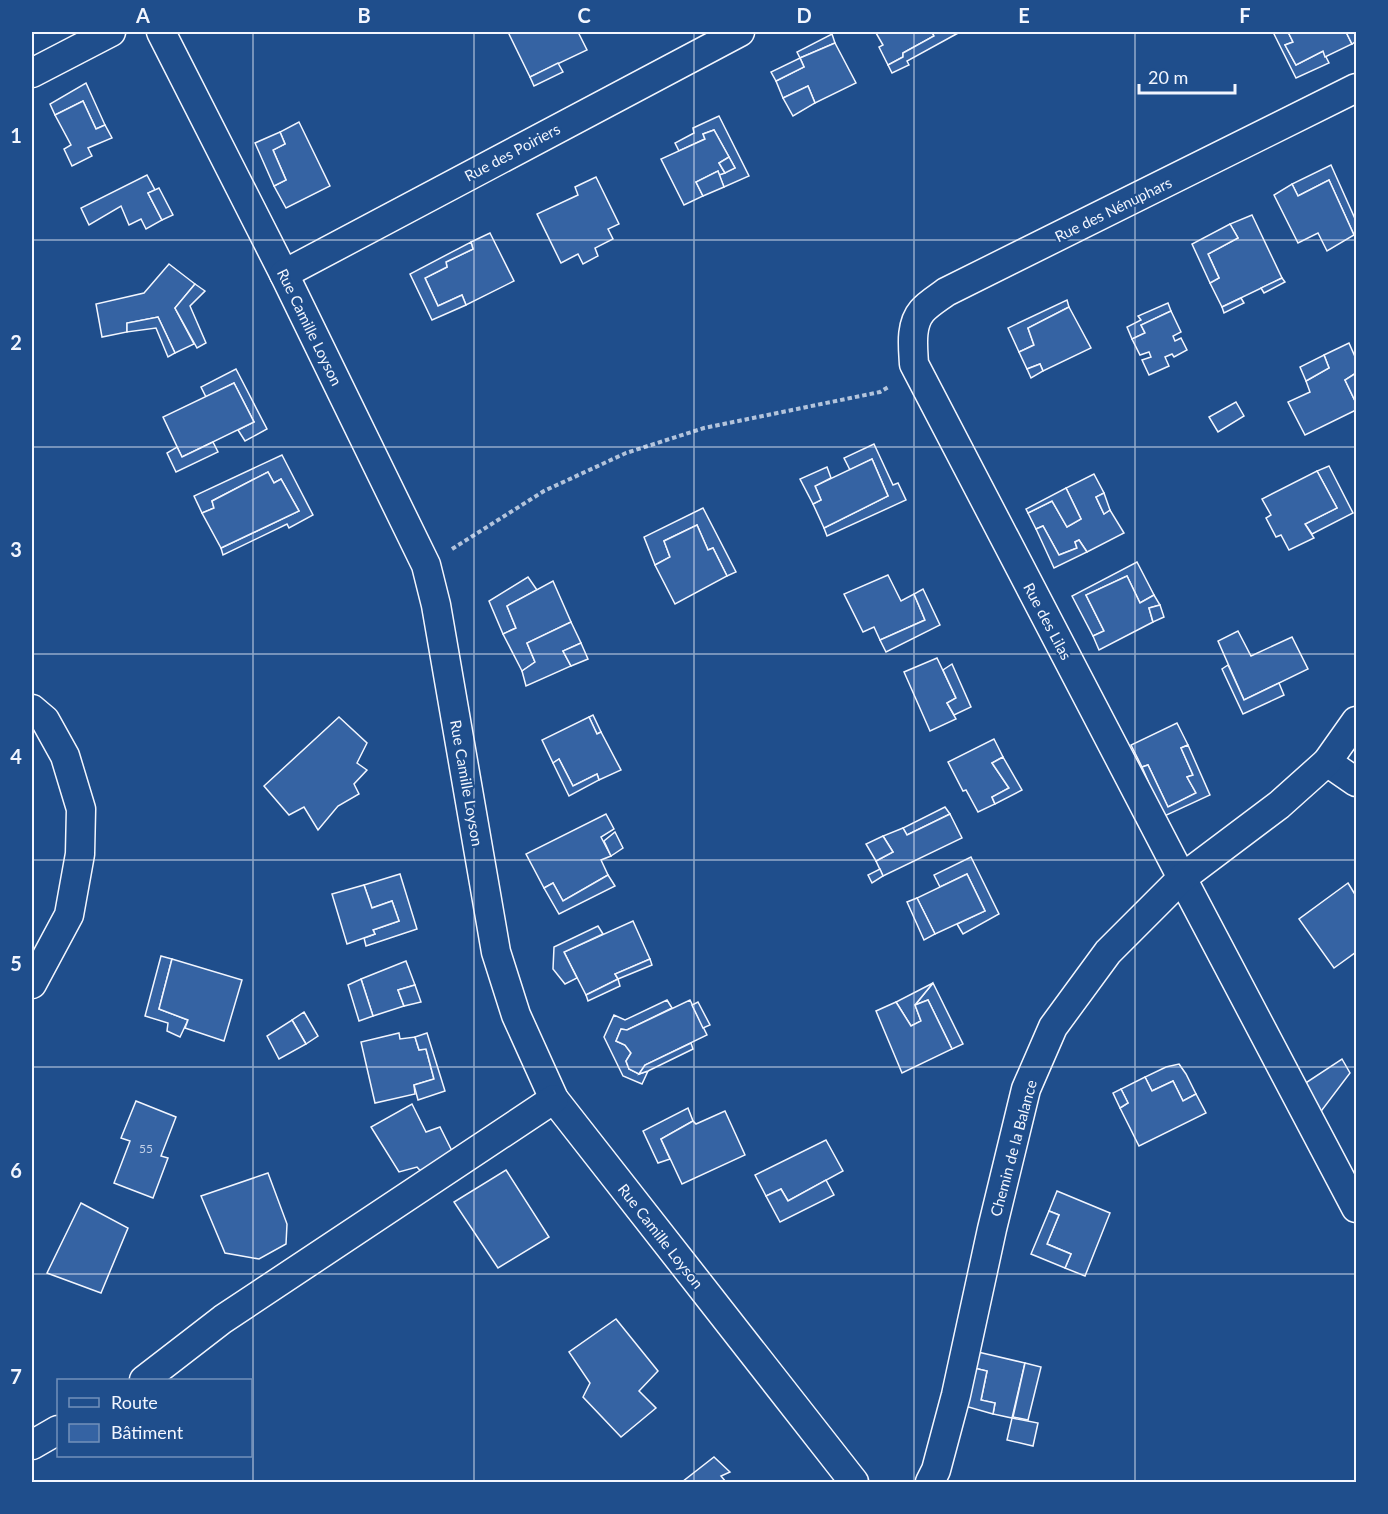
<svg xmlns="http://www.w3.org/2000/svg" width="1388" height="1514" viewBox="0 0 1388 1514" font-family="Lato,sans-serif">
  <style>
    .building { fill: #3563a3; stroke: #f2f6ff; stroke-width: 1.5 }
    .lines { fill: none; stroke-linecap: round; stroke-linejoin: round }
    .street-casing { stroke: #f2f6ff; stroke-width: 31 }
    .path { stroke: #b3c4dc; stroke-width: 4; stroke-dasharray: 4.5 3; stroke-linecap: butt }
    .street { stroke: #1f4e8c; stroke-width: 28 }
    .grid { fill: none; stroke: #f2f6ff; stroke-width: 1.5; stroke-opacity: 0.55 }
    .labels { text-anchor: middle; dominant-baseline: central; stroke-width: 4.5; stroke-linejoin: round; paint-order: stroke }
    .number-label { font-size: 12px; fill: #c3d1e8 }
    .street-label { font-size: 15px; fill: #f2f6ff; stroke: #1f4e8c }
    .neatline { fill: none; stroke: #f2f6ff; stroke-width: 2 }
    .grid-label { font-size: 20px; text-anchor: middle; font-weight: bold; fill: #f2f6ff }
  </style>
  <rect width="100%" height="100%" fill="#1f4e8c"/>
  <g class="building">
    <path d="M508,32H578L587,50L530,77Z"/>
    <path d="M880,32H932L934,36L903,53V57L888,65L879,47L883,45L876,33Z"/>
    <path d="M932,32H960L907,61L909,65L892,73L888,65L903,57V53L934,36Z"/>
    <path d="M1273,32H1288L1293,42L1285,45L1296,65L1323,51L1329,63L1296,78Z"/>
    <path d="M1288,32H1346L1352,44L1325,57L1323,51L1296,65L1285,45L1293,42Z"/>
    <path d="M1346,32H1354L1356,36V41L1352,44Z"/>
    <path d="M832,34L835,43L800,58L797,52Z"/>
    <path d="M835,43L856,83L815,103L808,86L783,98L776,81L804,67L800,58Z"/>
    <path d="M800,58L804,67L776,81L771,72Z"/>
    <path d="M558,63L563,72L534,86L530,77Z"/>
    <path d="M86,83L105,125L96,129L83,101L55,115L50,104Z"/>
    <path d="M808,86L815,103L793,116L783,98Z"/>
    <path d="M83,101L96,129L105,125L112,138L88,148L92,156L72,166L64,149L71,145L55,115Z"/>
    <path d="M719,116L749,176L724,187L719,175L735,168L714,130L703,134L705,139L679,151L675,143L694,133L693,128Z"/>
    <path d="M299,122L330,186L286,208L274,186L286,180L273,150L285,144L280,132Z"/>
    <path d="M714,130L729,157L719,163L725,173L719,175L718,171L696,182L703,196L684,205L661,159L705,139L703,134Z"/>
    <path d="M280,132L285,144L273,150L286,180L274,186L255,143Z"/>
    <path d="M729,157L735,168L725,173L719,163Z"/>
    <path d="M1331,165L1356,221V233L1354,235L1329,180L1298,196L1292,184Z"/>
    <path d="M718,171L724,187L703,196L696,182Z"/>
    <path d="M147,175L155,190L148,193L162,220L146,229L141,219L129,225L121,206L89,225L81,208Z"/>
    <path d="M596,177L619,224L608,229L613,239L595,248L598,256L583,264L578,254L561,263L537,214L578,195L575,187Z"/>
    <path d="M1329,180L1354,235L1327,251L1318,233L1298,243L1274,195L1292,184L1298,196Z"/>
    <path d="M159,188L173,215L162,220L148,193Z"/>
    <path d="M1252,215L1282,278L1222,307L1210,283L1219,278L1208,254L1238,238L1230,224Z"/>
    <path d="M1230,224L1238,238L1208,254L1219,278L1210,283L1192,244Z"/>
    <path d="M490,233L514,281L466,305L462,295L438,306L425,278L447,267L446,262L473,249L471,242Z"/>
    <path d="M471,242L473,249L446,262L447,267L425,278L438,306L462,295L466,305L432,320L410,274Z"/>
    <path d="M169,264L195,284L175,308L194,344L175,353L158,317L127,323V332L102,337L96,304L144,293Z"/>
    <path d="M1282,278L1285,282L1264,293L1261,288Z"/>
    <path d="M195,284L205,291L190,306L206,343L197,348L175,308Z"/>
    <path d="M1241,298L1244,303L1224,313L1222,307Z"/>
    <path d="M1067,300L1069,307L1028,328L1034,345L1019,352L1008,328Z"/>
    <path d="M1168,303L1171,311L1141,325L1145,333L1132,339L1127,327L1141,320L1138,316Z"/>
    <path d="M1069,307L1091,348L1043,371L1040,364L1027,369L1019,352L1034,345L1028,328Z"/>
    <path d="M1171,311L1181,332L1173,336L1175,341L1181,338L1187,350L1174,357L1172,354L1165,357L1169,366L1149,375L1142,360L1151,357L1149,352L1140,355L1132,339L1145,333L1141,325Z"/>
    <path d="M158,317L175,353L168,357L156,328L127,332V323Z"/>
    <path d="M1349,343L1356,359V373L1345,380L1356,403V410L1305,435L1288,402L1310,392L1306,381L1329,368L1324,355Z"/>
    <path d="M1324,355L1329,368L1306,381L1300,367Z"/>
    <path d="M1040,364L1043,371L1031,378L1027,369Z"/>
    <path d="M236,369L267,429L245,441L238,430L254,422L234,383L206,397L201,387Z"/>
    <path d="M1356,373V403L1345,380Z"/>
    <path d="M234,383L254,422L182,457L163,417Z"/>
    <path d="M1236,402L1244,416L1218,432L1209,417Z"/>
    <path d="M213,442L218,452L176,472L167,453L177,447L182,457Z"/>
    <path d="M874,444L893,485L898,483L906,500L827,536L824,528L888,496L872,459L850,470L844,458Z"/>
    <path d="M282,455L313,515L289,528L287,524L223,555L221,548L299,511L281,479L274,483L268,472L212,501L214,508L202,513L194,496Z"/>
    <path d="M872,459L888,496L824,528L813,504L821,500L815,486Z"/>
    <path d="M1329,466L1353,513L1312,534L1305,524L1337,508L1317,471Z"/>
    <path d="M827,467L831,478L815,486L821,500L813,504L800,479Z"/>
    <path d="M1317,471L1337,508L1305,524L1314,538L1289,550L1281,535L1276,537L1266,518L1271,515L1262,499Z"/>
    <path d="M268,472L274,483L281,479L299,511L221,548L202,513L214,508L212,501Z"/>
    <path d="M1094,474L1104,493L1096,497L1104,514L1110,510L1124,533L1087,552L1079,540L1075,542L1077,548L1059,555L1043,526L1036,529L1028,513L1052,501L1067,527L1081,519L1066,488Z"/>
    <path d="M1066,488L1081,519L1067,527L1052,501L1028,513L1026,509Z"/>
    <path d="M1104,493L1110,510L1104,514L1096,497Z"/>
    <path d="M703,508L736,572L727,576L713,548L708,550L697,525L664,541L670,557L655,565L644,537Z"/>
    <path d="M697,525L708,550L713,548L727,576L675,604L655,565L670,557L664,541Z"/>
    <path d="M1043,526L1059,555L1077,548L1075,542L1079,540L1087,552L1054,568L1036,529Z"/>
    <path d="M1137,562L1154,595L1140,603L1127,576L1086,595L1104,631L1093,636L1072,596Z"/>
    <path d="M888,575L901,601L914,594L925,620L880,640L874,627L863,632L844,594Z"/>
    <path d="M1127,576L1140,603L1154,595L1160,605L1149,608L1153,622L1099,650L1093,636L1104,631L1086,595Z"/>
    <path d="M528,577L537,590L507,606L516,628L503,634L489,601Z"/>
    <path d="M553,581L571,622L527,643L535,662L522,671L503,634L516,628L507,606Z"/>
    <path d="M923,589L940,625L886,652L880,640L925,620L914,594Z"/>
    <path d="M1160,605L1164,617L1153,622L1149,608Z"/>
    <path d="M571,622L581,643L563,651L571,666L526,686L522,671L535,662L527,643Z"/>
    <path d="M1238,631L1251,656L1292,637L1308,669L1244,700L1218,641Z"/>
    <path d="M581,643L588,659L571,666L563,651Z"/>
    <path d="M937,658L956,698L947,703L956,719L930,731L904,672Z"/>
    <path d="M952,664L971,707L954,715L947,703L956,698L943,670Z"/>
    <path d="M1228,665L1244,700L1279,683L1284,695L1243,714L1222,669Z"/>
    <path d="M593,715L601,732L597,734L589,717Z"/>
    <path d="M339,717L367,743L357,763L367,770L354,784L359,794L338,806L318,830L304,807L289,815L264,786Z"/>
    <path d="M589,717L597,734L601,732L621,770L599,780L597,774L573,786L559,759L553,763L542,740Z"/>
    <path d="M1177,723L1188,745L1181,748L1193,775L1187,777L1196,793L1168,807L1148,765L1142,767L1131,745Z"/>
    <path d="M994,739L1003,757L992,763L1009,788L992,797L995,804L978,812L966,790L963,791L948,762Z"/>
    <path d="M1188,745L1210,795L1158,819L1148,781L1142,767L1148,765L1168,807L1196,793L1187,777L1193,775L1181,748Z"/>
    <path d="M1003,757L1022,790L995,804L992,797L1009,788L992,763Z"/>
    <path d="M559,759L573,786L597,774L599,780L569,796L553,763Z"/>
    <path d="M945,807L950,814L907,835L903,828Z"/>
    <path d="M606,814L614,829L601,837L611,856L601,860L608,875L563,901L553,883L544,888L526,854Z"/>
    <path d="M950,814L962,838L883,876L876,861L893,852L883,836L903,828L907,835Z"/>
    <path d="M615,832L623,848L611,856L604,841Z"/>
    <path d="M883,836L893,852L876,861L866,844Z"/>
    <path d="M971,857L999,914L963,934L957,924L985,911L967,874L940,887L934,875Z"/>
    <path d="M880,869L883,876L872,883L868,875Z"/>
    <path d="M400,874L417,929L366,946L364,938L375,934L373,930L399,921L392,901L372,908L364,885Z"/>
    <path d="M967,874L985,911L935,934L917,898Z"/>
    <path d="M608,875L615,886L559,914L544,888L553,883L563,901Z"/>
    <path d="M1348,883L1356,896V952L1334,968L1299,919Z"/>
    <path d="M364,885L372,908L392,901L399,921L373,930L375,934L347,944L332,894Z"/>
    <path d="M917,898L935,934L924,940L907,902Z"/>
    <path d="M633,921L650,959L615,974L618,979L586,995L564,952Z"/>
    <path d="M598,926L603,934L564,952L577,978L565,984L553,969L554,947Z"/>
    <path d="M161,956L172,959L159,1009L188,1020L180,1037L167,1031L168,1023L145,1016Z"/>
    <path d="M172,959L242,980L224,1041L185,1028L188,1020L159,1009Z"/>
    <path d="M650,959L652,965L618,979L615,974Z"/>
    <path d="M406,961L415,985L398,990L404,1006L373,1016L361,979Z"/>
    <path d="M361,979L373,1016L359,1021L348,985Z"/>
    <path d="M618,979L620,986L588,1001L586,995Z"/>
    <path d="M933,983L963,1044L952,1049L928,1000L915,1005Z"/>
    <path d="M933,983L915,1005L921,1021L911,1026L896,1002Z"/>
    <path d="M415,985L421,1002L404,1006L398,990Z"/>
    <path d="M667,1000L672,1008L627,1030L621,1029L616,1041L625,1045L631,1053L626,1061L629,1069L639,1074L648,1071L642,1084L623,1076L604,1037L614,1015L625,1020Z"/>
    <path d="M690,1000L707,1035L645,1065L639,1074L629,1069L626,1061L631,1053L625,1045L616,1041L621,1029L627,1030Z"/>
    <path d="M928,1000L952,1049L902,1073L876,1011L896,1002L911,1026L921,1021L915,1005Z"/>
    <path d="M698,1002L710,1025L703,1028L692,1005Z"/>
    <path d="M304,1012L318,1036L306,1044L292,1020Z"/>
    <path d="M292,1020L306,1044L279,1059L267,1036Z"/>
    <path d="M399,1033L400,1039L415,1037L419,1050L426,1049L434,1079L414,1085L415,1094L375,1103L361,1042Z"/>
    <path d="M427,1033L445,1091L418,1100L414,1085L434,1079L426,1049L419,1050L415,1037Z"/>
    <path d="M691,1043L693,1049L648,1071L639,1074L645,1065Z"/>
    <path d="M1342,1059L1350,1073L1319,1114L1301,1086Z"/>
    <path d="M1179,1064L1186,1074L1196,1094L1183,1101L1173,1081L1152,1091L1145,1077L1166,1067Z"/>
    <path d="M1145,1077L1152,1091L1173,1081L1183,1101L1196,1094L1206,1113L1139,1146L1120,1108L1128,1103L1121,1089Z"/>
    <path d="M1121,1089L1128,1103L1120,1108L1113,1093Z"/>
    <path d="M136,1101L176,1117L161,1156L168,1158L153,1198L114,1183L130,1141L121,1138Z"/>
    <path d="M412,1104L426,1132L440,1127L453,1153L425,1176L417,1167L399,1172L371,1127Z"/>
    <path d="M688,1108L693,1121L661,1139L670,1159L658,1163L643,1131Z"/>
    <path d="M725,1111L745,1155L682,1184L661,1139L693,1121L696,1124Z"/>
    <path d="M826,1140L843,1171L788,1201L781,1189L766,1196L755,1175Z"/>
    <path d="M506,1170L549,1237L498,1268L454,1202Z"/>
    <path d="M268,1173L287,1224L286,1244L259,1259L225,1253L201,1196Z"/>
    <path d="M826,1180L834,1195L780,1222L766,1196L781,1189L788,1201Z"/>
    <path d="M1057,1191L1110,1213L1085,1276L1065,1268L1071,1254L1047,1244L1059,1215L1049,1211Z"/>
    <path d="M81,1203L128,1228L101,1293L47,1273Z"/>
    <path d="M1049,1211L1059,1215L1047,1244L1071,1254L1065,1268L1031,1254Z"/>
    <path d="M616,1319L658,1371L639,1391L656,1408L621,1437L583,1397L590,1383L569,1352Z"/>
    <path d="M978,1352L1025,1363L1012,1418L993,1414L995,1403L981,1400L987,1371L974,1368Z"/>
    <path d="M1025,1363L1041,1367L1028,1420L1013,1417Z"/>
    <path d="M974,1368L987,1371L981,1400L995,1403L993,1414L965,1406Z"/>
    <path d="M1012,1418L1038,1423L1033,1446L1007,1440Z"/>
    <path d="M714,1457L730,1472L721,1476L726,1482H682Z"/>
  </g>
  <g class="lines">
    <g class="street-casing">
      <g id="street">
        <path d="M161,32L284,274L426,565L436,605L496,952L516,1015L554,1099L854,1482"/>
        <path d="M32,73L111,32"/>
        <path d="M1356,88L946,292C938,298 928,304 922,311C910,325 913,347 914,364L1182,878L1356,1208"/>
        <path d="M284,274L740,32"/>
        <path d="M32,709L45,720L65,756L81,809L80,854L69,915L32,984"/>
        <path d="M1327,762L1356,782"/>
        <path d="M144,1380L223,1319L554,1099"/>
        <path d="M32,1445L58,1430"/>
        <path d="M930,1482L936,1470L956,1395L992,1229L1026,1089L1053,1027L1108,952L1182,878L1279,805L1327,762L1356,721"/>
      </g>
    </g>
    <path class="path" d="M452,549L544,491L626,453L704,428L880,392L890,386"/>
    <use href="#street" class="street"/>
  </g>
  <path class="grid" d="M253,32V1482M474,32V1482M694,32V1482M914,32V1482M1135,32V1482M32,240H1356M32,447H1356M32,654H1356M32,860H1356M32,1067H1356M32,1274H1356"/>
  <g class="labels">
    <g class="number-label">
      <text x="146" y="1148">55</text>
    </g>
    <g class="street-label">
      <text transform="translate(512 152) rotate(-28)">Rue des Poiriers</text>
      <text transform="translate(1113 209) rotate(-26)">Rue des Nénuphars</text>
      <text transform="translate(310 327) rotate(64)">Rue Camille Loyson</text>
      <text transform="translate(1048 621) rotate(62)">Rue des Lilas</text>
      <text transform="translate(467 783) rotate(80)">Rue Camille Loyson</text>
      <text transform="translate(1013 1148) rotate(-75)">Chemin de la Balance</text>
      <text transform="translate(661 1236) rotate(52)">Rue Camille Loyson</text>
    </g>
  </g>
  <rect width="1388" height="1514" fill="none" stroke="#1f4e8c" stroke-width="66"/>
  <rect x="57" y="1379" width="195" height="78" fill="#1f4e8c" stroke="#7391ba" stroke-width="1.5"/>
  <rect x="69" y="1398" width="30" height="9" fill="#1f4e8c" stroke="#7391ba" stroke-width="1.5"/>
  <text x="111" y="1409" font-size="18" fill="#f2f6ff">Route</text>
  <rect x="69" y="1424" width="30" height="18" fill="#3563a3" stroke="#7391ba" stroke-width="1.5"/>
  <text x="111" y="1439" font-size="18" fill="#f2f6ff">Bâtiment</text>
  <path d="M1139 84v9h96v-9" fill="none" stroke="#f2f6ff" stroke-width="3"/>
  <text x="1148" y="84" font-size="18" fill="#f2f6ff" stroke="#1f4e8c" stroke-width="4.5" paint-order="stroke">20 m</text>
  <rect x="33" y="33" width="1322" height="1448" class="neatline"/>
  <g class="grid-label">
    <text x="143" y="23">A</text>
    <text x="364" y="23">B</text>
    <text x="584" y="23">C</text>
    <text x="804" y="23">D</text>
    <text x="1024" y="23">E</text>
    <text x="1245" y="23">F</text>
    <text x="16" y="143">1</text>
    <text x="16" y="350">2</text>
    <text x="16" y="557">3</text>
    <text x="16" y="764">4</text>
    <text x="16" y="971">5</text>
    <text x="16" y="1178">6</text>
    <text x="16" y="1384">7</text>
  </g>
</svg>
